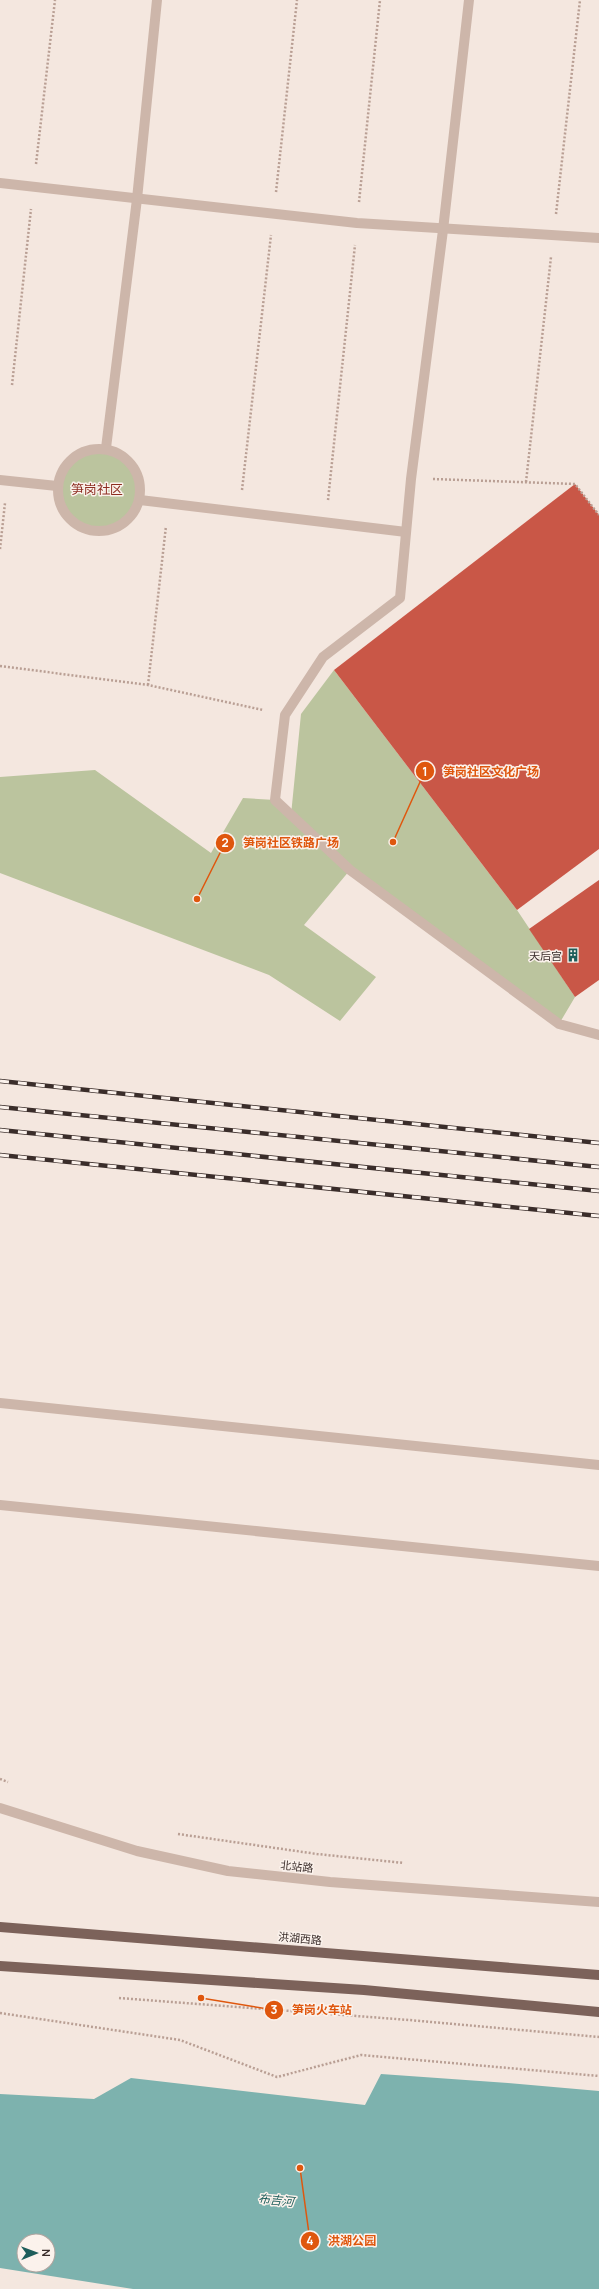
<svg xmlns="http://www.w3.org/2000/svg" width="599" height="2289" viewBox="0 0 599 2289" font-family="Manrope,'Noto Sans SC',sans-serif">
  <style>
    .green { fill: #bbc49e }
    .water { fill: #7db2ae; fill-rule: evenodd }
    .building { fill: #c95747 }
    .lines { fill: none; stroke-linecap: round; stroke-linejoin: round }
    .path { stroke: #b99f94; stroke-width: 2.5; stroke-dasharray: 2 2; stroke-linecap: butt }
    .minor { stroke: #cdb6aa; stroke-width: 10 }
    .major { stroke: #7c625a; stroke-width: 10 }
    .rail-casing { stroke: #3a2d2a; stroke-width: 4.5 }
    .rail { stroke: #fbf2ec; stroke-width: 3; stroke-dasharray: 9; stroke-linecap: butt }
    .labels { text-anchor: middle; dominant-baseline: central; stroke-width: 3; stroke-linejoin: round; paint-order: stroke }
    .poi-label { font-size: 11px; fill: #3a2d2a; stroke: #fbf2ec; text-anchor: end }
    .street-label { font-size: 11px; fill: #3a2d2a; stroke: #fbf2ec }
    .water-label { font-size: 12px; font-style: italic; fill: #1d5d5a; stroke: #fbf2ec }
    .quarter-label { font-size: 13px; fill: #8c2d20; stroke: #fbf2ec }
    .leader { fill: none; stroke: #df570e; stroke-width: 1.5 }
    .callout-dot { fill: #df570e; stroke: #fbf2ec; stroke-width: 1.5 }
    .mark-label { font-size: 12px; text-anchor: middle; font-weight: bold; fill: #fff }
    .callout-label { font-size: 12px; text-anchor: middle; font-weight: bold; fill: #df570e; stroke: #fbf2ec; stroke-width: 3; stroke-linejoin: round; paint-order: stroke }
  </style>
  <rect width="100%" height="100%" fill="#f4e7df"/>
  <g class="green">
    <circle cx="100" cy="490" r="41"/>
    <path d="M334,670L517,910L575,997L559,1024L350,870L304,925L376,977L340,1021L269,975L0,873V777L95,770L211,853L243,798L275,800L291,815L301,714Z"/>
  </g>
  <path class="water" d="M381,2074L508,2083L599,2091V2289H133L0,2268V2094L94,2099L131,2078L365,2105ZM24,2241H48V2265H24Z"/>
  <g class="building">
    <path d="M575,484L599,515V849L517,910L334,670Z"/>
    <path d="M599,880V980L575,997L529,929Z"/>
  </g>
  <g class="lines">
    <g class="path">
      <path d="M36,164L55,0"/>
      <path d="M276,192L297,0"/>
      <path d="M359,202L380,0"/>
      <path d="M556,214L580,0"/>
      <path d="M12,385L31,209"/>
      <path d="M433,479L575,484L599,515"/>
      <path d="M526,482L551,257"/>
      <path d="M242,490L271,235"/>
      <path d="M328,500L355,245"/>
      <path d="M0,549L5,503"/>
      <path d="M0,666L148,685L263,710"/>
      <path d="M148,685L166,526"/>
      <path d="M0,1779L8,1782"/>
      <path d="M178,1834L317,1854L404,1863"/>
      <path d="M119,1998L409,2020L599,2037"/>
      <path d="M0,2013L180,2040L277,2077L361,2055L599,2076"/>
    </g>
    <g class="minor">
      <path d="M469,0L443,230L411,479L400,598L323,657L285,715L275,800L350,870L559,1024L599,1035"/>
      <path d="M0,183L357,223L599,238"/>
      <path d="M106,448L137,199L157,0"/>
      <circle cx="99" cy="490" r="41"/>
      <path d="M0,480L57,486"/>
      <path d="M140,500L406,532"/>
      <path d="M0,1403L599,1465"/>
      <path d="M0,1505L599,1566"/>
      <path d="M0,1808L137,1851L228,1871L330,1882L599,1902"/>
    </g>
    <g class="major">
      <path d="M0,1927L599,1975"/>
      <path d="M0,1966L364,1990L599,2012"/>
    </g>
    <g class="rail-casing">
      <g id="rail">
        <path d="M0,1081L599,1143"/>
        <path d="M0,1107L599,1167"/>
        <path d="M0,1130L599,1191"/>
        <path d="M0,1155L599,1216"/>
      </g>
    </g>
    <use href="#rail" class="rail"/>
  </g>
  <defs>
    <g id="building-bare" transform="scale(1.08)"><path d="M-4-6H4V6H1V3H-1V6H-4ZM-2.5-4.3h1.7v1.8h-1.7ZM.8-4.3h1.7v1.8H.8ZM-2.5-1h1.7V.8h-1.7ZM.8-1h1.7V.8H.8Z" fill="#1d5d5a" stroke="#fbf2ec" stroke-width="2.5" paint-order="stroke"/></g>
  </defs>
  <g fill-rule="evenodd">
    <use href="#building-bare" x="573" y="955"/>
  </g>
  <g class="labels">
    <g class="poi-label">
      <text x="562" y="955">天后宫</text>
    </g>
    <g class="street-label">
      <text transform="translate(297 1866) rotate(6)">北站路</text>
      <text transform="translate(300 1938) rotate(5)">洪湖西路</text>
    </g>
    <g class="water-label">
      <text transform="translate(276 2200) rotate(6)">布吉河</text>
    </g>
    <g class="quarter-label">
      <text x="97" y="489">笋岗社区</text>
    </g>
  </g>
  <path class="leader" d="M393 842L425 771M197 899L225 843M201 1998L274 2010M300 2168L310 2241"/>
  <g class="callout-dot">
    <circle cx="393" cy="842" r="4"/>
    <circle cx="197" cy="899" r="4"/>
    <circle cx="201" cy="1998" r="4"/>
    <circle cx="300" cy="2168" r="4"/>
    <circle cx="425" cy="771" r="10"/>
    <circle cx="225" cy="843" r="10"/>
    <circle cx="274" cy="2010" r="10"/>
    <circle cx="310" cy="2241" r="10"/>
  </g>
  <g class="mark-label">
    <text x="425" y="776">1</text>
    <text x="225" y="847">2</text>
    <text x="274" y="2014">3</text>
    <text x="310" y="2245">4</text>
  </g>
  <g class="callout-label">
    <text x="491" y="776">笋岗社区文化广场</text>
    <text x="291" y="847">笋岗社区铁路广场</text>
    <text x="322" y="2014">笋岗火车站</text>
    <text x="352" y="2245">洪湖公园</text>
  </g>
  <g transform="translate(36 2253) rotate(89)"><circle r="19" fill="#fbf2ec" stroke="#aea39e"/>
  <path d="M0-3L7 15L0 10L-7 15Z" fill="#1d5d5a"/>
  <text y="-6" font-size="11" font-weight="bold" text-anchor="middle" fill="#3a2d2a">N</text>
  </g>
</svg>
